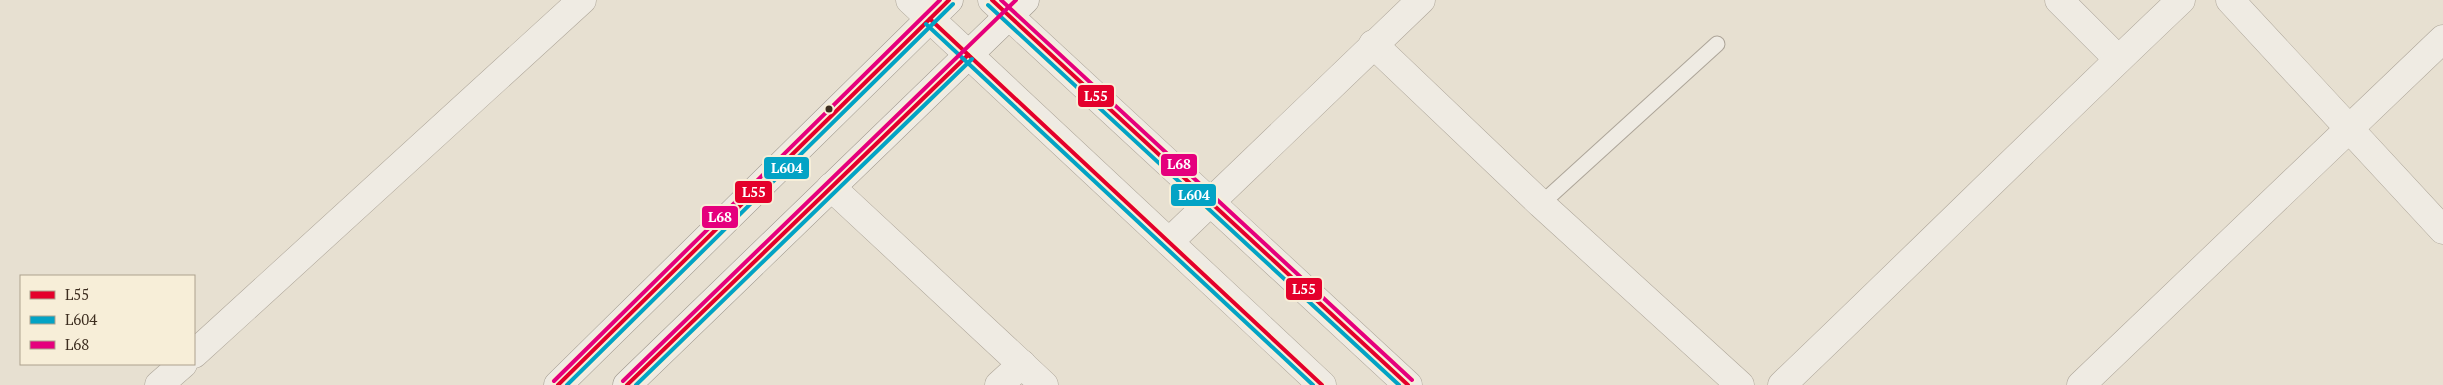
<svg xmlns="http://www.w3.org/2000/svg" width="2443" height="385" viewBox="0 0 2443 385" font-family="'PT Serif',serif">
  <style>
    .lines { fill: none; stroke-linecap: round; stroke-linejoin: round }
    .lane-casing { stroke: #ada599; stroke-width: 17 }
    .street-casing { stroke: #ada599; stroke-width: 29 }
    .secondary-casing { stroke: #9c958a; stroke-width: 29 }
    .lane { stroke: #efebe3; stroke-width: 15 }
    .street { stroke: #efebe3; stroke-width: 28 }
    .secondary { stroke: #efebe3; stroke-width: 28 }
    .bus-1-casing { stroke: #f7eed8; stroke-width: 8 }
    .bus-2-casing { stroke: #f7eed8; stroke-width: 8 }
    .bus-3-casing { stroke: #f7eed8; stroke-width: 8 }
    .bus-1 { stroke: #e4002b; stroke-width: 4 }
    .bus-2 { stroke: #03a3c5; stroke-width: 4 }
    .bus-3 { stroke: #e5007d; stroke-width: 4 }
    .bus-dot { fill: #3d2e20; stroke: #f7eed8; stroke-width: 2 }
    .line-badge { stroke: #f7eed8; stroke-width: 2 }
    .badge-label { font-size: 14px; text-anchor: middle; font-weight: bold; fill: #fff }
  </style>
  <rect width="100%" height="100%" fill="#e7e0d1"/>
  <g class="lines">
    <g class="lane-casing">
      <path id="lane" d="M1541,204L1717,44"/>
    </g>
    <g class="street-casing">
      <g id="street">
        <path d="M910,0L1322,385"/>
        <path d="M992,0L1408,385"/>
        <path d="M2059,0L2118,59"/>
        <path d="M2230,0L2443,230"/>
        <path d="M1373,44L1541,204L1740,385"/>
        <path d="M831,187L1044,385"/>
        <path d="M1169,242L1421,0"/>
        <path d="M194,354L582,0"/>
        <path d="M159,385L183,364"/>
        <path d="M999,385L1022,364"/>
        <path d="M1782,385C1916,257 2047,127 2181,0"/>
        <path d="M2081,385L2443,39"/>
      </g>
    </g>
    <g class="secondary-casing">
      <g id="secondary">
        <path d="M558,385L949,0"/>
        <path d="M627,385L1025,0"/>
      </g>
    </g>
    <use href="#lane" class="lane"/>
    <use href="#street" class="street"/>
    <use href="#secondary" class="secondary"/>
    <g class="bus-1-casing">
      <g id="bus-1">
        <path d="M992,0L1408,385"/>
        <path d="M930,19L1322,385"/>
        <path d="M558,385L949,0"/>
        <path d="M627,385L968,55"/>
      </g>
    </g>
    <g class="bus-2-casing">
      <g id="bus-2">
        <path d="M988,5L1399,385"/>
        <path d="M926,24L1313,385"/>
        <path d="M567,385L953,4"/>
        <path d="M636,385L972,59"/>
      </g>
    </g>
    <g class="bus-3-casing">
      <g id="bus-3">
        <path d="M1001,0L1412,380"/>
        <path d="M554,381L940,0"/>
        <path d="M623,381L1016,0"/>
      </g>
    </g>
    <use href="#bus-1" class="bus-1"/>
    <use href="#bus-2" class="bus-2"/>
    <use href="#bus-3" class="bus-3"/>
  </g>
  <circle class="bus-dot" cx="829" cy="109" r="4.5"/>
  <g class="line-badge">
    <rect x="1077" y="84" width="38" height="24" rx="5" fill="#e4002b"/>
    <rect x="1160" y="153" width="38" height="24" rx="5" fill="#e5007d"/>
    <rect x="763" y="156" width="47" height="24" rx="5" fill="#03a3c5"/>
    <rect x="734" y="180" width="39" height="24" rx="5" fill="#e4002b"/>
    <rect x="1170" y="183" width="47" height="24" rx="5" fill="#03a3c5"/>
    <rect x="701" y="205" width="38" height="24" rx="5" fill="#e5007d"/>
    <rect x="1285" y="277" width="38" height="24" rx="5" fill="#e4002b"/>
  </g>
  <g class="badge-label">
    <text x="1096" y="101">L55</text>
    <text x="1179" y="169">L68</text>
    <text x="787" y="173">L604</text>
    <text x="754" y="197">L55</text>
    <text x="1194" y="200">L604</text>
    <text x="720" y="222">L68</text>
    <text x="1304" y="294">L55</text>
  </g>
  <rect x="20" y="275" width="175" height="90" fill="#f7eed8" stroke="#ada18e"/>
  <rect x="30" y="291" width="25" height="8" fill="#e4002b" stroke="#ada18e"/>
  <text x="65" y="300" font-size="15" fill="#3d2e20">L55</text>
  <rect x="30" y="316" width="25" height="8" fill="#03a3c5" stroke="#ada18e"/>
  <text x="65" y="325" font-size="15" fill="#3d2e20">L604</text>
  <rect x="30" y="341" width="25" height="8" fill="#e5007d" stroke="#ada18e"/>
  <text x="65" y="350" font-size="15" fill="#3d2e20">L68</text>
</svg>
